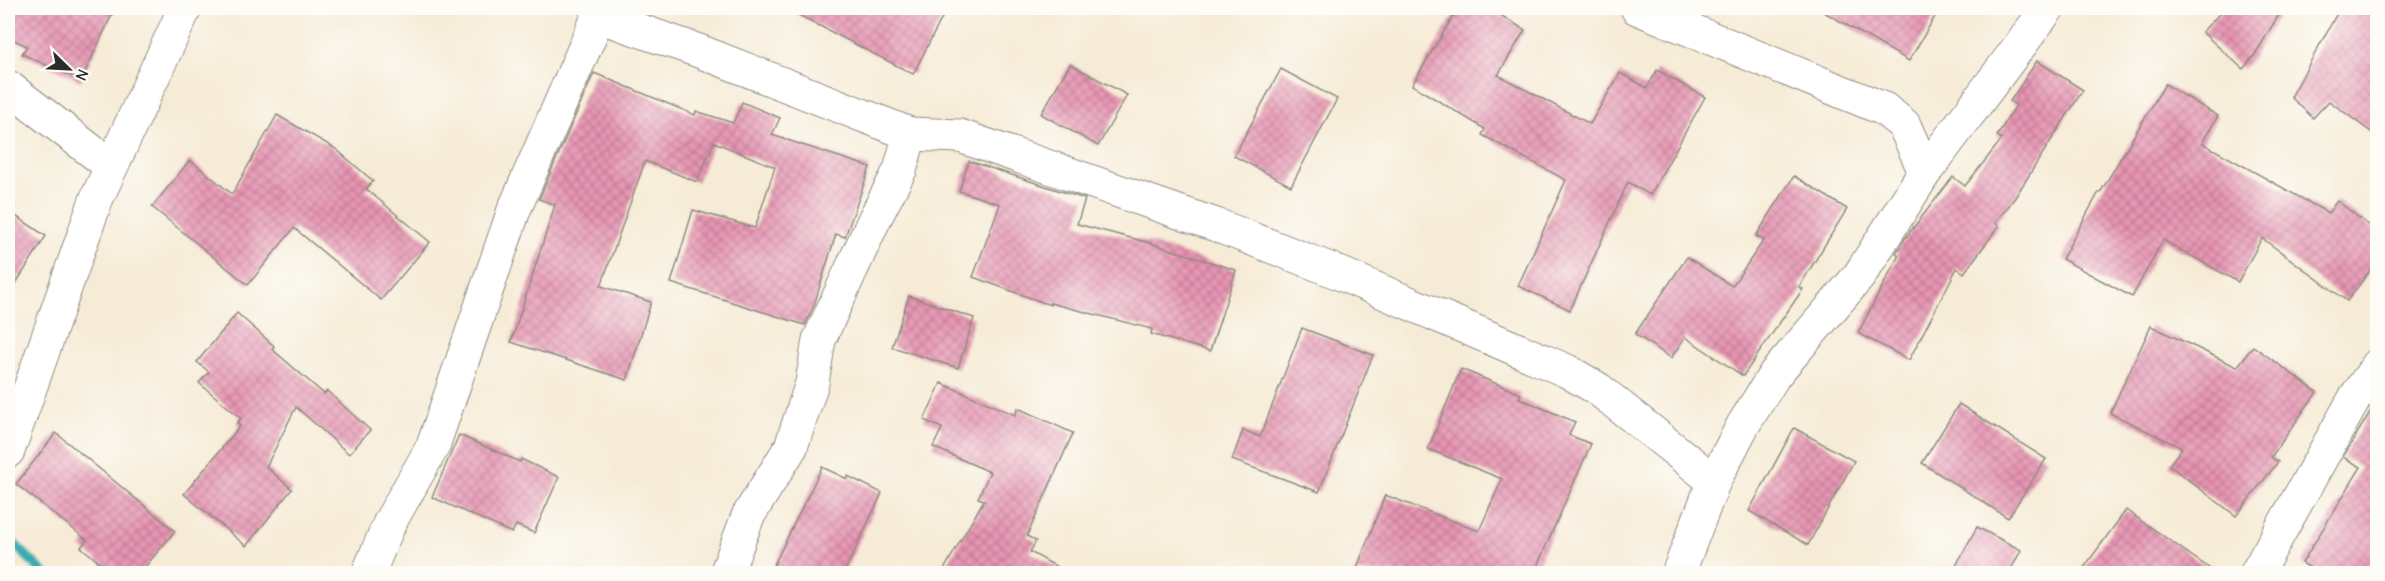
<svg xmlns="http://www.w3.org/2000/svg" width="2385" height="581" viewBox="0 0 2385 581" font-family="'Comic Neue',sans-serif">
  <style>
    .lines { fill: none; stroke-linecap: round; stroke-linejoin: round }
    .stream { stroke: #3aacb4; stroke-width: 10 }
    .building { fill: url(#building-cross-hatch) }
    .minor-casing { stroke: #908b80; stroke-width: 35 }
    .minor { stroke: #fff; stroke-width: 33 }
  </style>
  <defs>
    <pattern id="building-cross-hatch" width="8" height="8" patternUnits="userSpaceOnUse" patternTransform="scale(1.5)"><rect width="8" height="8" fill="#e895b3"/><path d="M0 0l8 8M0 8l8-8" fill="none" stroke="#bc7a92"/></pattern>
  </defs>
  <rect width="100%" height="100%" fill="#fdfcf7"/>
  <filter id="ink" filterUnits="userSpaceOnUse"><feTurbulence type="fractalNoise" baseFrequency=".0167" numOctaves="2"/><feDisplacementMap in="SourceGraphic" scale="12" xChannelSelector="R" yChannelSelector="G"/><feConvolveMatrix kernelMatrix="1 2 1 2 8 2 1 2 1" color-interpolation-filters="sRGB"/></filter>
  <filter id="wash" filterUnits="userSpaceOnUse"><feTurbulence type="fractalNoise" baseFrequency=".008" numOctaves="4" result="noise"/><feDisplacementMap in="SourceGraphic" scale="24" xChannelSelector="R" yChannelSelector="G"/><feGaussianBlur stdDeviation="1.35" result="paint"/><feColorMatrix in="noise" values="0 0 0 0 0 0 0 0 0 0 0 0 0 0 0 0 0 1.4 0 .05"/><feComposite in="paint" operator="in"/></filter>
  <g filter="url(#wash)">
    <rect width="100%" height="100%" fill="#f6ebd6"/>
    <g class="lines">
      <path class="stream" d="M8,538L45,574"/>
    </g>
    <g id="blocks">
      <g class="building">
        <path d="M8,8H115L81,81L22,54L27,46L8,37Z"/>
        <path d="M785,8H947L913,74Z"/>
        <path d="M1458,8H1489L1525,30L1498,75L1590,124L1620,73L1647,88L1657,70L1705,97L1650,195L1628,182L1570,310L1518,286L1566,180L1482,135L1485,129L1412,85Z"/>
        <path d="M1817,8H1940L1909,61Z"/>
        <path d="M2225,8H2283L2254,56L2243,69L2202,32Z"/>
        <path d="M2340,8H2378V137L2329,101L2313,118L2291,97Z"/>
        <path d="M2037,61L2083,90L2014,199L1995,223L1999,226L1964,273L1957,268L1909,360L1858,333L1899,255L1896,253L1906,237L1953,177L1965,186L2002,139L1997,136L2016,105L2010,101Z"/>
        <path d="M1070,64L1127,95L1098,146L1041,114Z"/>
        <path d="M1281,69L1337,99L1291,186L1234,156Z"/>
        <path d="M594,73L695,115L696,111L733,123L742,102L780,118L772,135L870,167L845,237L836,234L814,305L805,325L671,283L693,210L755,228L775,167L714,142L697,182L645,161L601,286L651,302L627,380L511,342L555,205L539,199Z"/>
        <path d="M2165,84L2218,116L2202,143L2328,213L2337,201L2378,232V260L2347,301L2262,238L2238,282L2163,240L2132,297L2062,259L2099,192L2100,193Z"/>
        <path d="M277,115L336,149L373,181L366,189L430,242L381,300L294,228L248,285L152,207L190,160L232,194Z"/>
        <path d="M969,161L1085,199L1077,224L1150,243L1236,270L1210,351L1151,334L1152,329L1050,303V305L973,277L1000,204L959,191Z"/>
        <path d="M1794,176L1847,209L1799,287L1803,289L1743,376L1685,337L1671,358L1635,334L1687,257L1732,286L1764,240L1756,236Z"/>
        <path d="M8,211L46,236L8,296Z"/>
        <path d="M909,296L974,318L958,368L892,347Z"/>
        <path d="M237,313L274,346L272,349L324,394L327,391L370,430L349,454L296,407L266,467L292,489L246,546L184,494L240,426L237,423L241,418L199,383L209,372L197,362Z"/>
        <path d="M2151,326L2237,367L2253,346L2317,392L2271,457L2278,462L2236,516L2169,465L2182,448L2110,413Z"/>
        <path d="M1302,328L1373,355L1319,492L1232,460L1243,430L1260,437Z"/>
        <path d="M1461,369L1521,394L1519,398L1575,422L1569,435L1591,444L1534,573H1355L1385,495L1479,531L1502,479L1428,449Z"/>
        <path d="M941,383L1015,415L1018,408L1073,433L1027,536L1036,541L1030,552L1068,573H942L984,500L978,498L990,472L933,447L942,428L924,420Z"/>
        <path d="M2378,399V573H2319L2302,563L2361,467L2343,457Z"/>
        <path d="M1959,404L2046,459L2008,518L1922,463Z"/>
        <path d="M1794,428L1854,461L1808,545L1749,511Z"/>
        <path d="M56,433L175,531L140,573H112L81,547L87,540L16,484Z"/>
        <path d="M459,435L520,462L521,459L559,477L534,533L516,525L512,533L432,497Z"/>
        <path d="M822,467L847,479L848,476L882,493L844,573H770Z"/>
        <path d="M2126,510L2216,573H2080Z"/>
        <path d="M1977,527L2021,550L2009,573H1952Z"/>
      </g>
    </g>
  </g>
  <g filter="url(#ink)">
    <use href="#blocks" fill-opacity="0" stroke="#908b80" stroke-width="1.5"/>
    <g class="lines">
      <g class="minor-casing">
        <g id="minor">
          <path d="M1637,8L1884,109L1904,125L1925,172"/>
          <path d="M598,16L699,51L910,134L960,136L1216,225L1332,270L1567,371L1598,389L1714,481"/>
          <path d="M8,87L111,166"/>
          <path d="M8,451L96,200L185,8"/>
          <path d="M368,574L390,522L433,446L514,210L602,8"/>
          <path d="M726,574L748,516L791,447L812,383L819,340L874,220L900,170L910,134"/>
          <path d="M1678,574L1714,481L1743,425L1775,374L1859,276L1925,172L2048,8"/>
          <path d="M2256,574L2355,398L2378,365"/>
        </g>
      </g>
      <use href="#minor" class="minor"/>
    </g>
  </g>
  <rect width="2385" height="581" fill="none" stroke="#fdfcf7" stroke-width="30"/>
  <g transform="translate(69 69) rotate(114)" stroke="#fdfcf7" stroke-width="4.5" paint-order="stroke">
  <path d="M0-4.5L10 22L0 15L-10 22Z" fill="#2b2b2b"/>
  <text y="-9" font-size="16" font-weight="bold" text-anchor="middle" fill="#2b2b2b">N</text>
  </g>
</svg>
